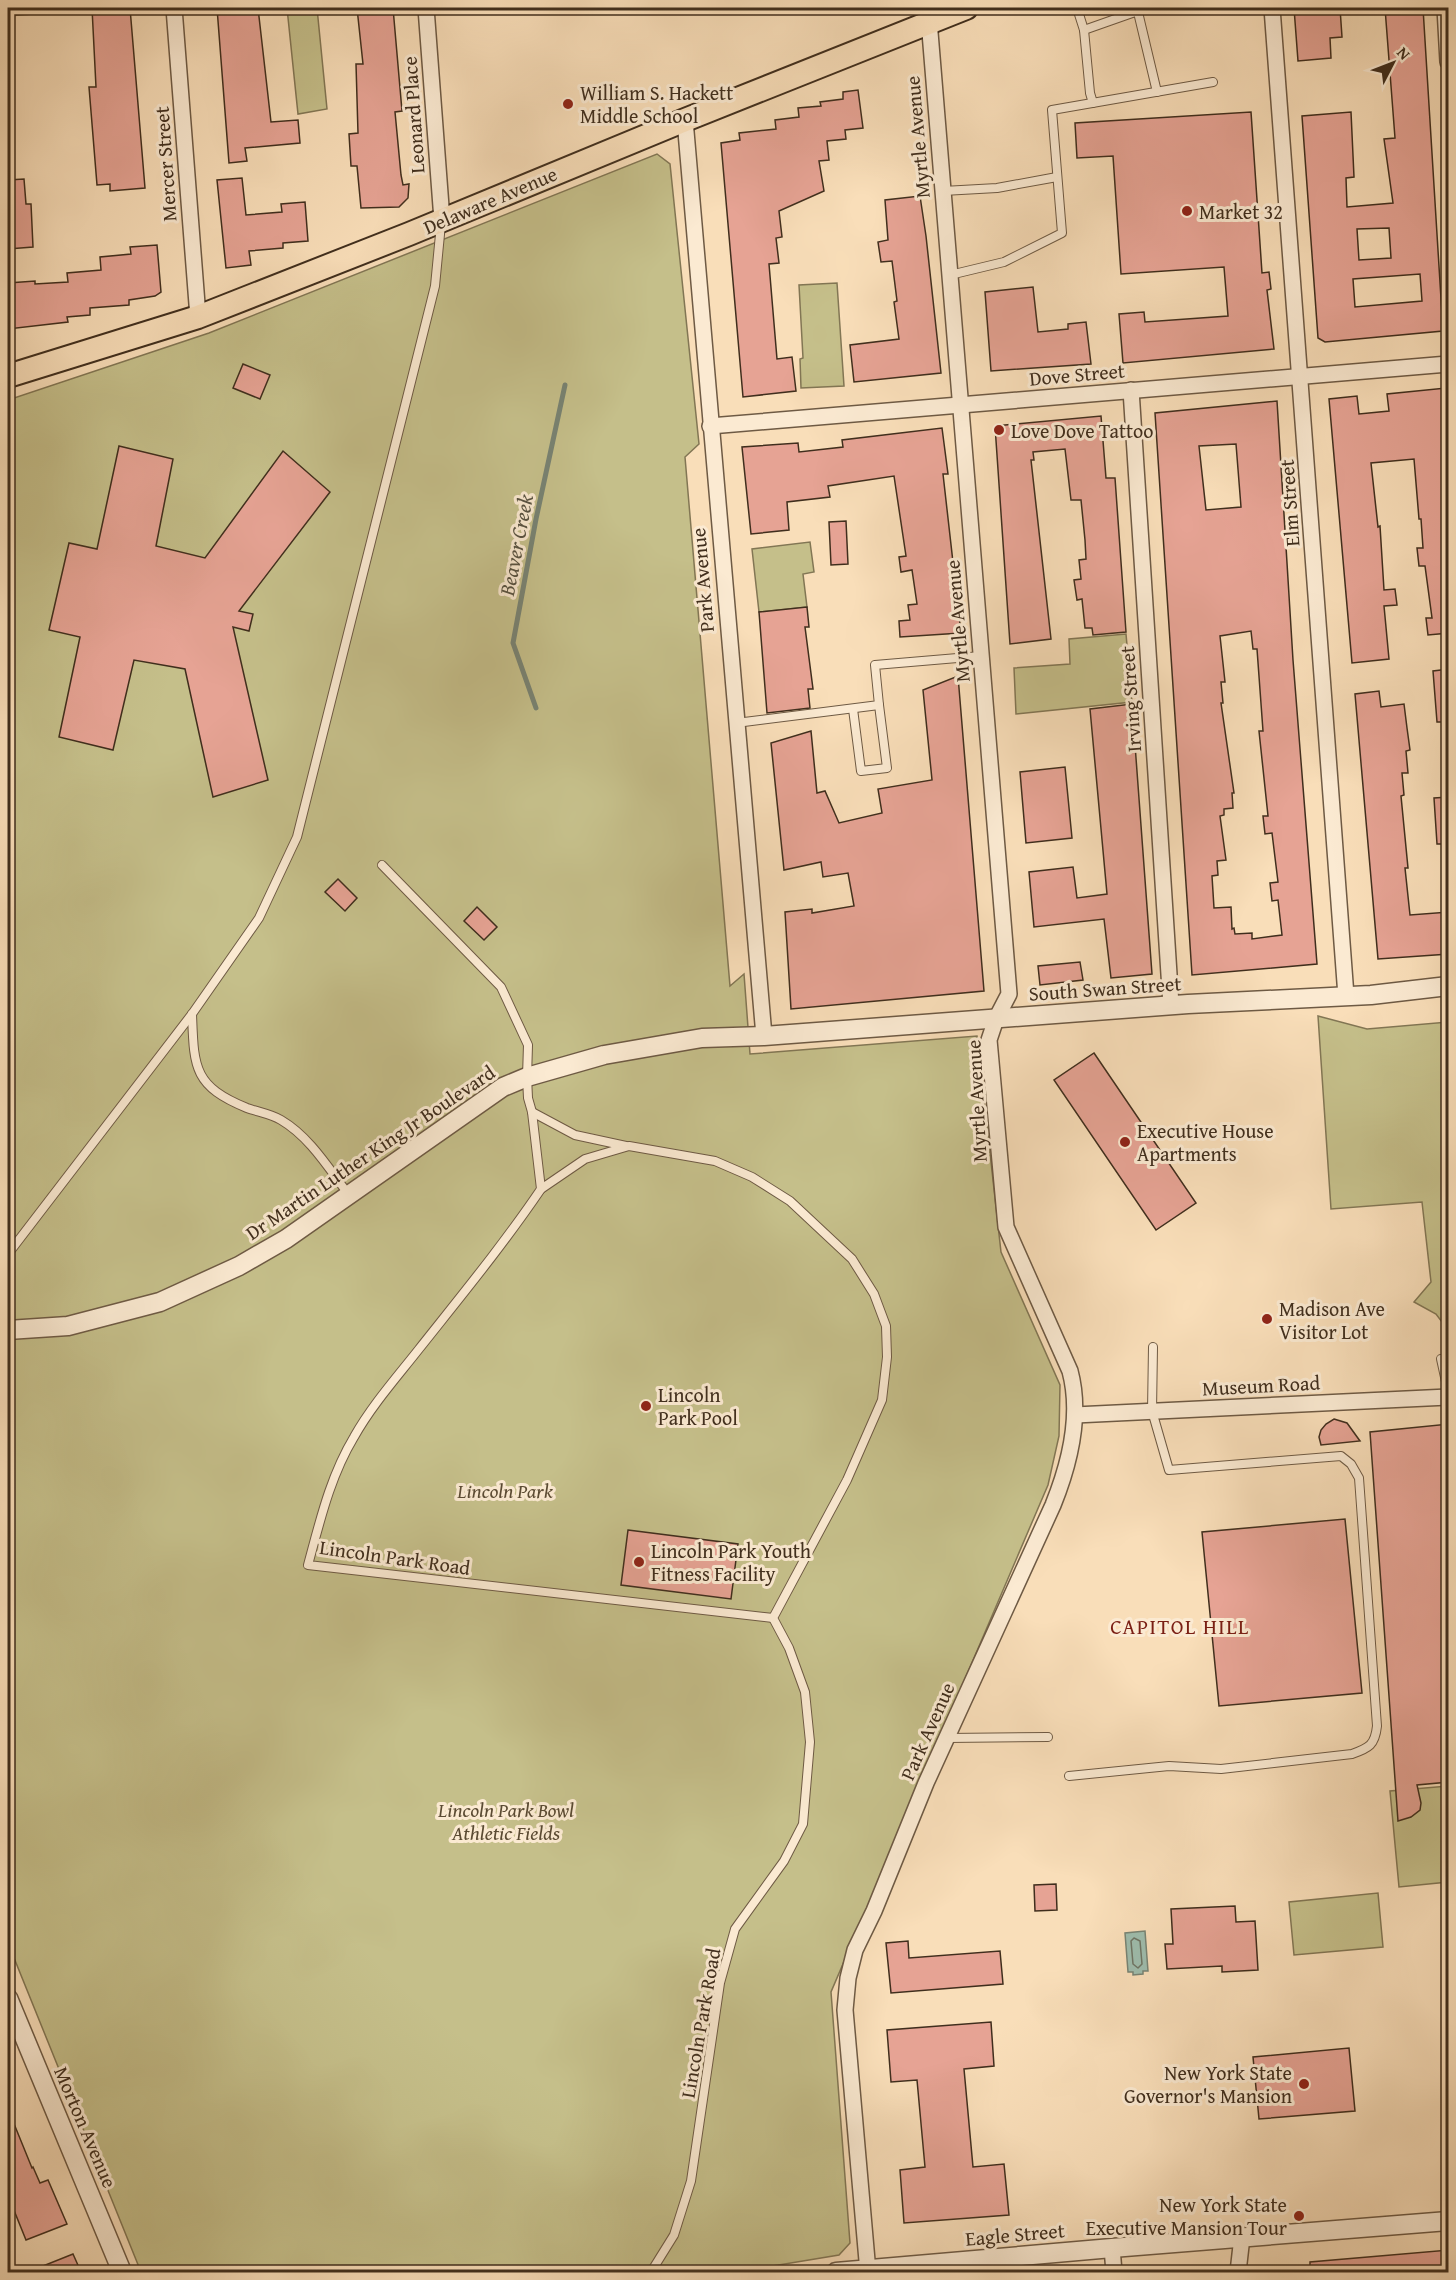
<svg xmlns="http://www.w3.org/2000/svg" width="1456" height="2280" viewBox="0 0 1456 2280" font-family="'Gentium Book Plus',serif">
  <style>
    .green { fill: #c5bf8a; stroke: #827654; stroke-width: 1.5 }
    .water { fill: #9ebcac; stroke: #788373; stroke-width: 1.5 }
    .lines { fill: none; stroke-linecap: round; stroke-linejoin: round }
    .shore { stroke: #6f7564; stroke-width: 1.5 }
    .stream { stroke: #788373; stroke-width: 5 }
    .building { fill: #e6a394; stroke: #402e1d; stroke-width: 1.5; fill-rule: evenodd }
    .service-casing { stroke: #6e5a44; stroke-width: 10 }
    .minor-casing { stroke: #6e5a44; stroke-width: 18 }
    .tertiary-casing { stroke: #6e5a44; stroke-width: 21 }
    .primary-casing { stroke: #402e1d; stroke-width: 26 }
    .service { stroke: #fbead2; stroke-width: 8 }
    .minor { stroke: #fbead2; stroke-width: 15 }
    .tertiary { stroke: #fbead2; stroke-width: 18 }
    .primary { stroke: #f9deb9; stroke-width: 22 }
    .poi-dot { fill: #8f2418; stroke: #fbead2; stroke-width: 2 }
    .labels { text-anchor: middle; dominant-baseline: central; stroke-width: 6; stroke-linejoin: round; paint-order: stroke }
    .poi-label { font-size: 20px; fill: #402e1d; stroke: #fbead2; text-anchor: start }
    .street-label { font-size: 20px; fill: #402e1d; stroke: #fbead2 }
    .park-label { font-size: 20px; font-style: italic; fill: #5b4b33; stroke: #fbead2 }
    .water-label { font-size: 21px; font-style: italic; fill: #585241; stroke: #fbead2 }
    .neighbourhood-label { font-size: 21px; letter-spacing: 1.5px; fill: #7a1f14; stroke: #fbead2 }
  </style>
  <rect width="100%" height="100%" fill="#f9deb9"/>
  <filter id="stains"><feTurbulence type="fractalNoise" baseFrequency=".00333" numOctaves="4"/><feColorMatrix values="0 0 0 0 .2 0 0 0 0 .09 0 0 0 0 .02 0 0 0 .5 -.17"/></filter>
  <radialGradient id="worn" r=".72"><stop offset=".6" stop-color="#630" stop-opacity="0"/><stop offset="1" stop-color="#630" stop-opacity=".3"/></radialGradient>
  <g class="green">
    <path d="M8,8H46V13L8,16Z"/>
    <path d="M287,8H317L327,109L298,114Z"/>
    <path d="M657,154L670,164L699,444L685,457L730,986L744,974L750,1054L977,1036L1001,1252L1060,1385L1059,1436L1048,1485L831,1992L850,2243L839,2255L737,2272H141L8,1943V400L209,333Z"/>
    <path d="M837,283L844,386L801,388L800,359L803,358L799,285Z"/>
    <path d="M810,542L814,572L803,574L807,607L759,612L752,549Z"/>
    <path d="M1126,634L1132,702L1016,714L1014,668L1070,664L1069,639Z"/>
    <path d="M1318,1016L1367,1029L1448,1022V1330L1436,1314L1414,1302L1431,1282L1422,1202L1331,1209Z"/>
    <path d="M1448,1786V1882L1399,1887L1390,1791Z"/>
    <path d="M1378,1893L1383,1947L1294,1955L1289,1902Z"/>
  </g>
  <path class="water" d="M1145,1931L1148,1971H1143V1974L1133,1975V1972H1128L1125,1933Z"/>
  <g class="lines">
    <path class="shore" d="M1134,1938L1140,1941L1142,1964L1138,1968L1133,1964L1131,1941Z"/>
    <path class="stream" d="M536,708L513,643L536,519L565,385"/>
  </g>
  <g class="building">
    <path d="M92,8H130L145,188L110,191V184L97,185L89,87H96Z"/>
    <path d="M217,8H258L271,122L298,120L300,143L245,148L247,161L229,163Z"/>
    <path d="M357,8H393L402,111L395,112L401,175L403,185L409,184L408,198L399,207L361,208L357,166H351L349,134L358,133L356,64H363Z"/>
    <path d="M1294,8H1340L1342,37L1330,38L1331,58L1298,61Z"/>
    <path d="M1385,8H1423L1443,331L1325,342L1318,338L1302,116L1351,112L1354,177L1346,178L1347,207L1393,203L1384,139L1395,138ZM1389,228L1391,258L1359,260L1357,229ZM1420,274L1422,301L1355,307L1353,279Z"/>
    <path d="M858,90L863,128L845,130L846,139L827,141L829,160L819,161L824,191L779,211L782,237L776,238L779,263L769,264L777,359L792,357L796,391L743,397L721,143L740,140L739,133L776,129L775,120L799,117L798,108L821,106L820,102L843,99V92Z"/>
    <path d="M1251,112L1262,273L1269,272L1271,289L1267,290L1274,349L1123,363L1119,314L1144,312L1145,322L1228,316L1224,267L1121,274L1113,156L1077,158L1075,123Z"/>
    <path d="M242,178L246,215L282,212L281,204L305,202L308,241L283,243V248L249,251L251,265L226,268L217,180Z"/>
    <path d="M24,179L26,204H31L33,247L8,249V180Z"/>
    <path d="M920,196L926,236L941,373L854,382L850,345L899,339L894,302L897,301L892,261L881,262L878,242L888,240L885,200Z"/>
    <path d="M157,245L161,292L155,296L129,300V305L90,308V315L67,317L68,322L8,329V283L35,281V284L68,282L67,273L101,270L100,257L131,254L130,247Z"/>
    <path d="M1033,287L1038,332L1068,329V324L1086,322L1091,364L991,371L985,292Z"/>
    <path d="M243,364L270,375L260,399L233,388Z"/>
    <path d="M1446,388L1449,419V633L1428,635L1426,618H1432L1425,566H1419L1417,548H1423L1421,519H1419L1414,459L1371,463L1378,527L1380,526L1384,590L1395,589L1397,605L1384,606L1389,659L1352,663L1329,399L1357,396L1359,414L1389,411L1387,394Z"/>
    <path d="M1277,401L1293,660L1317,964L1192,975L1155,413ZM1236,444L1241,507L1206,510L1199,446ZM1251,631L1253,649H1257L1263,731H1259L1268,816H1263L1265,834L1272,833L1278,882L1270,883L1272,901L1278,900L1282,935L1252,939V933L1235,934L1234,928L1232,929L1231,907L1214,908L1212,876L1218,875L1217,861L1226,860L1220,816L1224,815V809L1233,808L1232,793H1234L1221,703H1223L1221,682H1225L1220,636Z"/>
    <path d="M1101,416L1106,478H1115L1126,632L1093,635L1092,628H1085L1082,599L1077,600L1074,580L1081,579L1079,560L1086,559L1085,540L1081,500H1071L1065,449L1033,452L1034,460H1031L1051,639L1010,644L995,426Z"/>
    <path d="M942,428L948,474H943L961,633L900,637L899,621L910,620L908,605L917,604L912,570L901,572L899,557L906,556L894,476L828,486L830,497L787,502L789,530L751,534L742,447L798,443L799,452L843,447L842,440Z"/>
    <path d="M119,446L173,459L156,546L205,558L283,451L330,492L239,611L253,614L249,631L233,627L268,780L213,797L185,669L134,660L113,750L59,737L80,637L49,630L69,543L97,549Z"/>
    <path d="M846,521L848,564L831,565L829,522Z"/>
    <path d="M807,607L809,627H805L813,689H808L810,708L767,713L759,612Z"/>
    <path d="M1449,669V722H1437L1433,671Z"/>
    <path d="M958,676L984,991L791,1009L785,912L812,909V913L854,906L848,873L823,877L821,862L784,870L771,743L811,731L817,793L825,791L839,823L882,813L878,789L932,780L923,690Z"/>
    <path d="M1379,691L1381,707L1404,704L1407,728L1410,750L1406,751L1408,773H1402L1404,795L1401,796L1408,868H1405L1410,915L1449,912V954L1378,959L1355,694Z"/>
    <path d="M1132,704L1152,974L1111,978L1104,919L1034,927L1029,872L1073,867L1077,898L1107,894L1090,709Z"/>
    <path d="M1065,767L1072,838L1026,843L1020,772Z"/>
    <path d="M1449,797V844H1437L1434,798Z"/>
    <path d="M338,879L357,898L345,911L325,892Z"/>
    <path d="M477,907L497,927L484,940L464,921Z"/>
    <path d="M1080,962L1083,980L1040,985L1038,966Z"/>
    <path d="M1094,1053L1196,1203L1156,1230L1054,1080Z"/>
    <path d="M1334,1419L1347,1423L1360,1441L1321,1445L1319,1437L1321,1430L1326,1424Z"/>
    <path d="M1449,1424V1782L1417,1785L1421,1803L1420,1810L1411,1817L1398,1821L1370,1432Z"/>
    <path d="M1345,1519L1362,1693L1219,1706L1202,1532Z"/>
    <path d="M628,1530L738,1544L731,1599L621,1585Z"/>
    <path d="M1056,1884L1057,1910L1035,1911L1034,1885Z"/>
    <path d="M1235,1906L1236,1922L1255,1921L1258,1970L1222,1972V1966L1167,1969L1165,1944H1173L1171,1909Z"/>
    <path d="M908,1941L909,1958L1000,1951L1003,1984L891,1993L886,1943Z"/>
    <path d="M991,2022L994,2066L964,2069L973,2167L1004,2164L1009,2215L904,2223L900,2170L925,2167L917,2080L891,2082L887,2030Z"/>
    <path d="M1349,2048L1355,2111L1259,2119L1253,2057Z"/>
    <path d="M8,2109L32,2168L33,2167L40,2183L48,2180L67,2224L26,2240L11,2203L8,2205Z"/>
    <path d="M1449,2250V2272H1310V2262Z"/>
    <path d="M73,2254L81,2272H28Z"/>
  </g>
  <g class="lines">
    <g class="service-casing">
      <g id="service">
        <path d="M1077,8L1084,30L1090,93L1093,103"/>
        <path d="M1137,8L1157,92"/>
        <path d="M1084,30L1138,11"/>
        <path d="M943,191L997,188L1057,177"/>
        <path d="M950,275L1004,262L1062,233L1052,110L1213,82"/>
        <path d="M853,709L861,771L887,768L879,705"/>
        <path d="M736,723L879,705L875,665L981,656"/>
        <path d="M382,865L501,987L528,1045L527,1077L528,1098L532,1112L541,1189C503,1245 461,1296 419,1349C397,1377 372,1405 354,1437C330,1477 320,1521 308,1565L773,1618"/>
        <path d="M192,1014C194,1067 193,1086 247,1108C258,1112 271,1114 281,1120C310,1137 329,1169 349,1195"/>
        <path d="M532,1112L575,1135L626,1146"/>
        <path d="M541,1189L585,1159L629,1146L715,1161L752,1177L790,1201L852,1259L874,1294L886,1326L887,1357L882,1400L847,1480L773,1618L789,1648L805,1692L810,1742L803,1824L784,1861L735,1929L720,1983L691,2181L674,2235L651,2272"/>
        <path d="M8,1254L192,1014L259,918L297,837L435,286L441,224"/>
        <path d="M1441,1359L1448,1391"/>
        <path d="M947,1738L1048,1737"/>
        <path d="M1069,1776L1169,1766L1221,1769L1352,1754C1369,1748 1375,1745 1377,1726L1359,1478L1351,1464L1341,1456L1169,1470L1152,1411L1153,1347"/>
      </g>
    </g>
    <g class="minor-casing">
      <g id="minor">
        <path d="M174,8L198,317"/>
        <path d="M426,8L442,220"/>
        <path d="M1272,8L1346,996"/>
        <path d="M1445,8L1448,62"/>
        <path d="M685,120L764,1036"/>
        <path d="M1131,390L1171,1005"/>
        <path d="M710,426L1448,364"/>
        <path d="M1075,1415L1448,1397"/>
        <path d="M1112,2248L1114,2272"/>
        <path d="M868,2272L845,2010L848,1978L855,1950L874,1911L926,1783L1053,1505C1070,1463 1082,1416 1070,1371L1006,1227L989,1040L996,1019L1009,994L928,8"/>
        <path d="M1238,2272L1242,2237"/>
      </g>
    </g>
    <g class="tertiary-casing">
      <g id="tertiary">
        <path d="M8,1330L68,1326L160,1302L239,1266L286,1239L503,1087L527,1077L604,1055L702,1038L764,1036L1188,1004L1371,995L1448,986"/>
        <path d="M8,1998L122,2272"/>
        <path d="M836,2272L1112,2248L1448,2221"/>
      </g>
    </g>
    <g class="primary-casing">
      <path id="primary" d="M8,376L198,317L409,234L685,120L966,8"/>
    </g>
    <use href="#service" class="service"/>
    <use href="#minor" class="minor"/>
    <use href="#tertiary" class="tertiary"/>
    <use href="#primary" class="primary"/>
  </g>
  <g class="poi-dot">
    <circle cx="568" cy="104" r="6"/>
    <circle cx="1187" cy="211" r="6"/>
    <circle cx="999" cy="430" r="6"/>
    <circle cx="1125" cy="1142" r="6"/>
    <circle cx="1267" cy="1319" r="6"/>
    <circle cx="646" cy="1406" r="6"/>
    <circle cx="639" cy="1562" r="6"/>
    <circle cx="1304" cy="2084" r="6"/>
    <circle cx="1299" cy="2216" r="6"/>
  </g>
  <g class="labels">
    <g class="poi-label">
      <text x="580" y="92">William S. Hackett<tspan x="580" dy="23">Middle School</tspan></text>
      <text x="1199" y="211">Market 32</text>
      <text x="1011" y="430">Love Dove Tattoo</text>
      <text x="1137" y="1130">Executive House<tspan x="1137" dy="23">Apartments</tspan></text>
      <text x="1279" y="1308">Madison Ave<tspan x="1279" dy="23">Visitor Lot</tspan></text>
      <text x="658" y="1394">Lincoln<tspan x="658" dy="23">Park Pool</tspan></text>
      <text x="651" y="1550">Lincoln Park Youth<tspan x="651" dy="23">Fitness Facility</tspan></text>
      <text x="1292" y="2072" text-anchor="end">New York State<tspan x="1292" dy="23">Governor's Mansion</tspan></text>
      <text x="1287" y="2204" text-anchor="end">New York State<tspan x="1287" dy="23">Executive Mansion Tour</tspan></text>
    </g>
    <g class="street-label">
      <text transform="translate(413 115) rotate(-94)">Leonard Place</text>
      <text transform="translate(917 137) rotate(-95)">Myrtle Avenue</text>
      <text transform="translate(165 164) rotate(-94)">Mercer Street</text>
      <text transform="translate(490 200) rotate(-23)">Delaware Avenue</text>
      <text transform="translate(1077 374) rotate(-5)">Dove Street</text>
      <text transform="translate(1289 503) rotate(-94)">Elm Street</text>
      <text transform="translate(702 580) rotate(-95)">Park Avenue</text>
      <text transform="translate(957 621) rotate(-95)">Myrtle Avenue</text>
      <text transform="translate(1130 699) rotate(-94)">Irving Street</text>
      <text transform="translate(1105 988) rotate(-4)">South Swan Street</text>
      <text transform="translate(976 1101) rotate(-93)">Myrtle Avenue</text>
      <text transform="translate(370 1152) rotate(-34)">Dr Martin Luther King Jr Boulevard</text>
      <text transform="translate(1261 1385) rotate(-3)">Museum Road</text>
      <text transform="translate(395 1557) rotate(8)">Lincoln Park Road</text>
      <text transform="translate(927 1731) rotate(-66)">Park Avenue</text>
      <text transform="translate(700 2023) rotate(-80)">Lincoln Park Road</text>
      <text transform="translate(86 2127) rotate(67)">Morton Avenue</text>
      <text transform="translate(1015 2234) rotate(-5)">Eagle Street</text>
    </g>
    <g class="park-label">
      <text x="505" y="1490">Lincoln Park</text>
      <text x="506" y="1809">Lincoln Park Bowl<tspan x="506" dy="23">Athletic Fields</tspan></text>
    </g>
    <g class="water-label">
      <text transform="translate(516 545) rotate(-79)">Beaver Creek</text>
    </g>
    <g class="neighbourhood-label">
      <text x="1180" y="1626">CAPITOL HILL</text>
    </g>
  </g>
  <rect width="1456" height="2280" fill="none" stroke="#f9deb9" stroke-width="30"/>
  <rect x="9" y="9" width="1438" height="2262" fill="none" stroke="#402e1d" stroke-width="3"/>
  <rect x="15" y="15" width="1426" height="2250" fill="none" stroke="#402e1d" stroke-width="1.5"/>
  <g transform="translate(1393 63) rotate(48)" stroke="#fbead2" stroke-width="4.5" paint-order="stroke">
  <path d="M0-4.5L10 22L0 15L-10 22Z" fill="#402e1d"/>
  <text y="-9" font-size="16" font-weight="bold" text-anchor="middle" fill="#402e1d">N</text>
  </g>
  <rect width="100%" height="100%" filter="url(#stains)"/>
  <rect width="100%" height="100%" fill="url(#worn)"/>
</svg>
